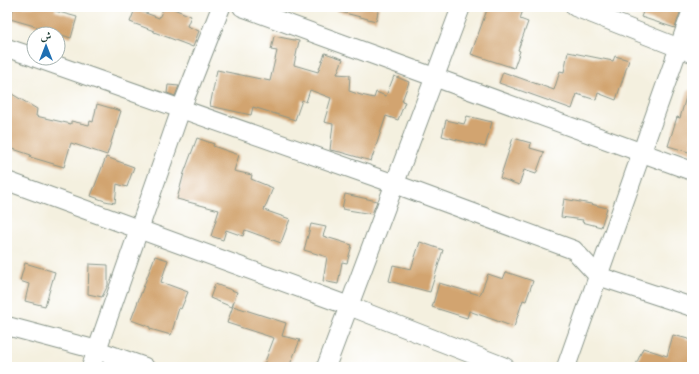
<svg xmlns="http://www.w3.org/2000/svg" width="699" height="374" viewBox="0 0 699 374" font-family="'Old Standard TT',Amiri,serif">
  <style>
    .building { fill: #d2a46f }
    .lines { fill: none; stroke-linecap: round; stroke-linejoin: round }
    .street-casing { stroke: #8a968a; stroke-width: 20 }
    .street { stroke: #fff; stroke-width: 18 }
  </style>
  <rect width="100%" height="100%" fill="#fff"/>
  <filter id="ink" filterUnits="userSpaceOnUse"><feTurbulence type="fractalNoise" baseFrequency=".025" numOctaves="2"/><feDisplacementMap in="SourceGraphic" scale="8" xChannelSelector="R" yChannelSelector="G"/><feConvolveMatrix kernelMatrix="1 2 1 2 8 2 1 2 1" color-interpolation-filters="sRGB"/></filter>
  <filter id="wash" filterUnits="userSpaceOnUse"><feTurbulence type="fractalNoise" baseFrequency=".012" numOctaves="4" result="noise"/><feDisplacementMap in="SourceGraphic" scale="16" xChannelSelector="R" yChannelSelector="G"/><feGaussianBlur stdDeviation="0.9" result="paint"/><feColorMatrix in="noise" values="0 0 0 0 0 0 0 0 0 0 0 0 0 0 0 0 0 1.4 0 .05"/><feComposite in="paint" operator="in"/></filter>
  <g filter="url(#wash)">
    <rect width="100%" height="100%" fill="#f4f0df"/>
    <g id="blocks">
      <g class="building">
        <path d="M14,7H56L55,11L77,17L71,38L59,34H44L45,29L10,19Z"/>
        <path d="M164,7H169L191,16L187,26L199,31L193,47L154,32V31L130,22L135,9L159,18Z"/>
        <path d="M338,7H379L376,21L337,11Z"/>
        <path d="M488,7H524L520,19L528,22L518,50L520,51L514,68L471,54Z"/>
        <path d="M645,7H682L675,28L641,17Z"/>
        <path d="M274,36L299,41L294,65L318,72L325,53L343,59L337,74L350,75L349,91L361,95L374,98L376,92L386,96L394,76L409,82L402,101L405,102L398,120L386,116L371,161L340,152L330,150L333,124L324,122L331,98L310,90L306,102L302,100L295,120L253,107L251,115L210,106L217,70L270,81L277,51L271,50Z"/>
        <path d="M568,52L613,61L615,56L629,60L616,100L598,93L596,100L577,94L572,109L499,83L503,72L554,90L560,71L564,72Z"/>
        <path d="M168,85L179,86L175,96L167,93Z"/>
        <path d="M688,90H692V153L668,146L677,117L680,118Z"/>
        <path d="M7,91L37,109L36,116L71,124V121L89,125L90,121L93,122L97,104L121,111L107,155L71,143L64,167L30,157L31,155L7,147Z"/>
        <path d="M467,116L492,122L485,147L442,136L446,120L464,124Z"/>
        <path d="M197,138L214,144L213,146L239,155L234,171L252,175L251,179L273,188L264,210L290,219L281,243L245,230L243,236L226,230L223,240L211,236L219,210L177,199L184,173Z"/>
        <path d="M513,138L531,143L530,148L544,152L536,174L524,170L519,185L500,178Z"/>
        <path d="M106,157L134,167L127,187L117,184L115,203L105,201L91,196Z"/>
        <path d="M345,194L377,201L372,214L342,209Z"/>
        <path d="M564,199L591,204L607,208L601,227L582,222L583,220L561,217Z"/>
        <path d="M311,224L326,227L323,236L352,245L347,263L342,262L338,284L323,281L327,257L304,250Z"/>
        <path d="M420,242L443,250L430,292L389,281L393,265L411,269Z"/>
        <path d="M155,256L168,260L161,282L188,292L181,309L179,308L171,335L150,329V327L131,320Z"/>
        <path d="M25,263L55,272L45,306L25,301L29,284L20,281Z"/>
        <path d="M89,264L108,265V285L102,297L88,294Z"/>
        <path d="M506,272L533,281L526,301L523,300L514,327L469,311L467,318L432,307L439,283L480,295L488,274L503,279Z"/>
        <path d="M215,284L237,292L232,307L210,298Z"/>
        <path d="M233,306L286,323L282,336L300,340L289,367H263L274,338L227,323Z"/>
        <path d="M673,335L692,340V367H635L643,348L667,356Z"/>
      </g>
    </g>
  </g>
  <g filter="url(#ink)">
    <use href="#blocks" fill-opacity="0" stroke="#8a968a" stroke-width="1"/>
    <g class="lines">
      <g class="street-casing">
        <g id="street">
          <path d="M242,7L692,171"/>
          <path d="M575,7L692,53"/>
          <path d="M7,48L34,57"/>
          <path d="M36,58L395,184L574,250L598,276L692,307"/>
          <path d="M7,181L349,306L505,367"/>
          <path d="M7,326L97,350L145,367"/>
          <path d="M91,367L181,109L221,7"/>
          <path d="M326,367L461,7"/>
          <path d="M566,367L692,10"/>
        </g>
      </g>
      <use href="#street" class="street"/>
    </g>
  </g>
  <rect width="699" height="374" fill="none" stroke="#fff" stroke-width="24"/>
  <g transform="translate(46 46)"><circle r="19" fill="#ffffff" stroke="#a5b1ae"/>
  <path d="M0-3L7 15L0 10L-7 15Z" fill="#1f6fb2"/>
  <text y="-6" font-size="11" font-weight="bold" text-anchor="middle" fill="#1f3d34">ش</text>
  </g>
</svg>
